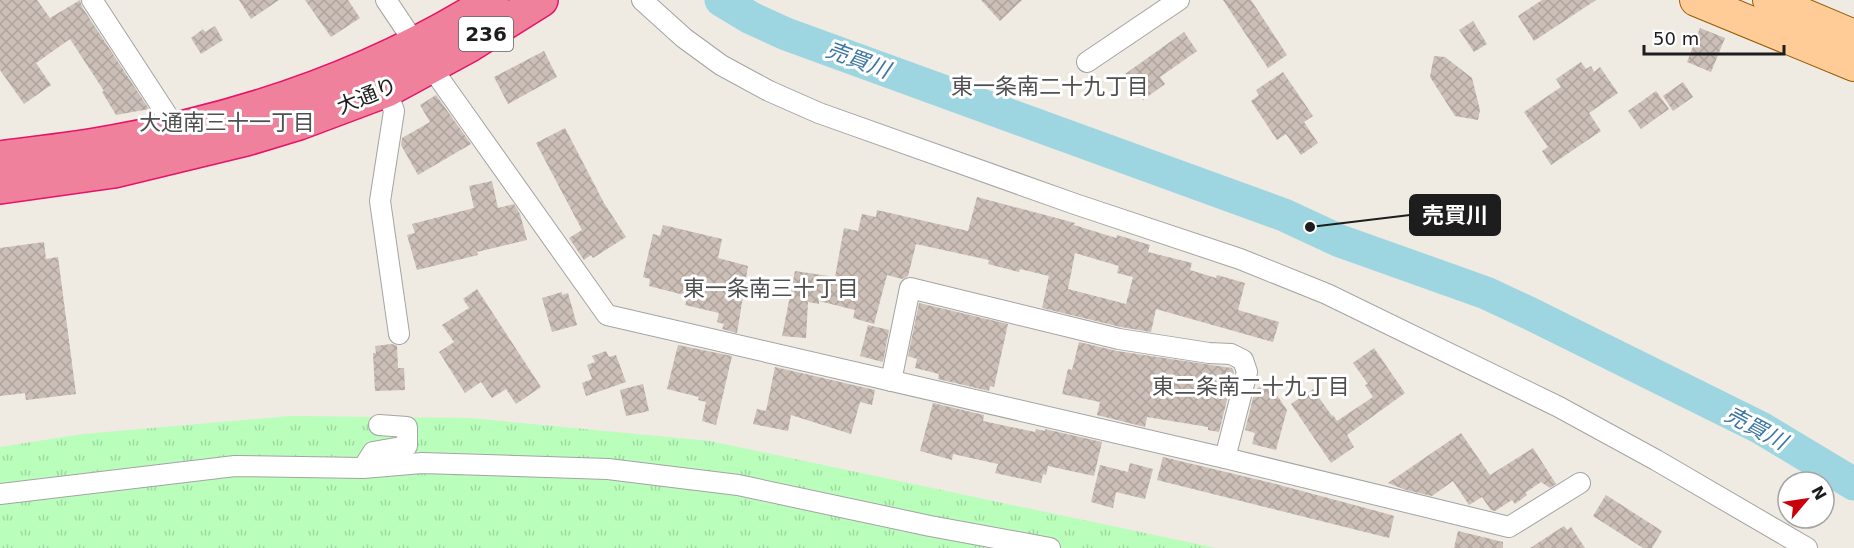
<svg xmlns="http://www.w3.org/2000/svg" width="1854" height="548" viewBox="0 0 1854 548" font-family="'DejaVu Sans','Noto Sans JP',sans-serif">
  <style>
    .park { fill: url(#park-tufts) }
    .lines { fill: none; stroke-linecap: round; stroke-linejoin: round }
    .river { stroke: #9dd6e1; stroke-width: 33 }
    .building { fill: url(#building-cross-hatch); fill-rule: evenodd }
    .street-casing { stroke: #a4a4a4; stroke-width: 22 }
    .primary-casing { stroke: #965c00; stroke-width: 34 }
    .highway-casing { stroke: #e81369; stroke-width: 36 }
    .street { stroke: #fff; stroke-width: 20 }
    .primary { stroke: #ffcc97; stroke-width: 32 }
    .highway { stroke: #ef819c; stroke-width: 33 }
    .labels { text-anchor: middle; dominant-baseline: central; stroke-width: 6; stroke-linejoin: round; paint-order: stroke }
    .shield { fill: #fff; stroke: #616161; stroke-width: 1.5 }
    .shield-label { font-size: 20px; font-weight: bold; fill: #1d1d1d }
    .street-label { font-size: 21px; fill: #1d1d1d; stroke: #fff }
    .water-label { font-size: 22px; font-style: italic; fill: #3c77a5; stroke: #fff }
    .neighbourhood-label { font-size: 22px; fill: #505050; stroke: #fff }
    .leader { fill: none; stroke: #1d1d1d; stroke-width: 2 }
    .callout-dot { fill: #1d1d1d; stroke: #fff; stroke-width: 2 }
    .callout { fill: #1d1d1d; stroke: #1d1d1d; stroke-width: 2 }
    .callout-label { font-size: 22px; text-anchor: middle; font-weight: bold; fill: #fff }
  </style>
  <defs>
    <pattern id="park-tufts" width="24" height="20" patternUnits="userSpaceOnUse" patternTransform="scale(1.5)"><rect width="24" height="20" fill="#b9febb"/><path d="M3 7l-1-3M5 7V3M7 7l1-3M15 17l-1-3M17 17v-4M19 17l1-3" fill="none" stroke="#9fd9a0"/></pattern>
    <pattern id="building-cross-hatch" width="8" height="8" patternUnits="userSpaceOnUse" patternTransform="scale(1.5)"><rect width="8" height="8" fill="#cbbfb7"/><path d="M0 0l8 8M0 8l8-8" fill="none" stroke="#aea49d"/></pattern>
  </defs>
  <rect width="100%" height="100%" fill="#efeae2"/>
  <path class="park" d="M290,416L470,418L710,441L1216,548H0V447L83,434Z"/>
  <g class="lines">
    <path class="river" d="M721,0L751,18L786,34L1284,215L1340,241L1486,293L1529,313L1761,428L1854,484"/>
  </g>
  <g class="building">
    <path d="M0,0H37L50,18L80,0L82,7L149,109L116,115L102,92L104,91L70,39L36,63L51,85L24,104L0,70Z"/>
    <path d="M239,0H279L251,19Z"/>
    <path d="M305,0H348L360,18L331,37Z"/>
    <path d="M981,0H1022L1000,21Z"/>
    <path d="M1223,0H1251L1287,55L1268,68Z"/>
    <path d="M1542,0H1596L1534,41L1518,16Z"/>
    <path d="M1473,21L1487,44L1474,52L1459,30Z"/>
    <path d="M215,26L223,40L201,54L191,38L203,29L205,32Z"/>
    <path d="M1700,28L1725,38L1711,72L1687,62Z"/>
    <path d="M1184,32L1197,51L1160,77L1165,84L1143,100L1125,74Z"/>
    <path d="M544,51L557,77L508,104L494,77Z"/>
    <path d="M1434,56L1445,57L1472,78L1480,110L1478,120L1455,116L1430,77Z"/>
    <path d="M1581,62L1586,69L1591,66L1594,72L1600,67L1618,93L1589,113L1601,131L1551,165L1542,151L1548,147L1524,112L1561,87L1556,79Z"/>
    <path d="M1283,72L1313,116L1304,122L1318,143L1301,155L1286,134L1277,140L1251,101L1259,95L1256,90Z"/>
    <path d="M1683,82L1693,97L1673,111L1663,96Z"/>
    <path d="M1656,91L1669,109L1641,129L1628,111Z"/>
    <path d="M436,95L471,144L418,175L401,145L402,138L430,122L420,105Z"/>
    <path d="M565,128L604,203L626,237L593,258L591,255L584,260L569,238L582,230L536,143Z"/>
    <path d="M492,181L498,208L514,204L520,214L527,240L477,252L478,255L417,270L407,235L415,233L412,224L474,208L469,186Z"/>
    <path d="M977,197L1075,223L1074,225L1116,238L1117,235L1150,245L1148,252L1192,263L1190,270L1216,278L1217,275L1245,283L1238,310L1279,322L1273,342L1156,309L1151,332L1121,327L1042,308L1049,276L1020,269L1019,272L988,264L989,260L916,244L908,276L902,279L887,275L874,324L853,318L855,310L819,301V304L808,302L806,338L782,336L795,271L835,277L844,228L858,231L862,214L876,217L877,210L968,231ZM1075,253L1119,266L1117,273L1133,277L1126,304L1068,289Z"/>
    <path d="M663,225L722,239L718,258L748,266L737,333L722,329L724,324L717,322L719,313L685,305L688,296L649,286L650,279L643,277L653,234L660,236Z"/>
    <path d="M44,242L46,259L58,257L76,394L26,400L25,393L0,396V248Z"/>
    <path d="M477,289L541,387L516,404L506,389L492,398L481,382L465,393L439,352L454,342L442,325L469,308L463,299Z"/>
    <path d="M562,292V295L568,293L577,325L552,332L542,298Z"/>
    <path d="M919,303L1008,324L994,387L990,386L989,391L938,379L939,374L915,368L917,359L908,356Z"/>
    <path d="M868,325L889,330L883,362L860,356Z"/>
    <path d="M1079,342L1117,351L1232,368L1234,372L1219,432L1208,430V427L1147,417L1145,427L1097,415L1100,402L1062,394L1068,369L1072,370Z"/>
    <path d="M392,344L397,346L398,368H404L405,390L375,391L373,353H376L375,346Z"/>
    <path d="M678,345L732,356L716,425L702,421L706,402L698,400L699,397L667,389Z"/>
    <path d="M1374,348L1405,393L1347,435L1354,447L1331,463L1291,404L1313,389L1332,416L1333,415L1337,421L1373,397L1365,385L1368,384L1353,363Z"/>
    <path d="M606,351L609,357L616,355L626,382L586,396L582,383L592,379L587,365L595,362L592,356Z"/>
    <path d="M775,367L875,390L872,405L860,402L851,434L791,415L788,431L753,424L757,409L766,411Z"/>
    <path d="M643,384L649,411L626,416L620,390Z"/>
    <path d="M1264,384L1266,387L1270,385L1287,410L1276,450L1252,444L1255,433L1245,430L1255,390Z"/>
    <path d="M933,403L984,415L983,421L1035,432L1036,429L1045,431V429L1102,442L1094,476L1048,466L1046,475L1043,474L1041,483L995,473L998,464L953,454L952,460L920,451Z"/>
    <path d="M1461,433L1490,475L1533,448L1556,484L1550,488L1541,482L1525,493L1527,495L1515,504L1512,500L1495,511L1491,510L1482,497L1469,505L1453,481L1432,496L1406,490L1388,483Z"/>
    <path d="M1163,457L1272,483L1384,513L1394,516L1389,538L1157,480Z"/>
    <path d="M1130,463L1153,469L1145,499L1116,492L1113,508L1091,502L1100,465L1128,472Z"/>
    <path d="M1606,495L1662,531L1652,548H1643L1593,516Z"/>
    <path d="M1564,526L1567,530L1571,527L1585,548H1530Z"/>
    <path d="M1458,531L1503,542V548H1454Z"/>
  </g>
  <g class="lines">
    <g class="street-casing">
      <g id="street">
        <path d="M92,0L167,115L175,139"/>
        <path d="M386,0L431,67L607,315L1225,458L1509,527L1580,483"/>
        <path d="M642,0L684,38L721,65L769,91L819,113L1075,204L1240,259L1327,294L1559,407L1656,460L1807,548"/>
        <path d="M1087,62L1179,0"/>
        <path d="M384,82L394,111L380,201L399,334"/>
        <path d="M891,381L910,288L1119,339L1209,353L1231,354L1243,360L1247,372L1225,458"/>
        <path d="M363,468L373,452L407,446V427L379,425"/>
        <path d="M0,494L235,466L363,468L422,463L608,469L738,485L930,526L1050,548"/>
      </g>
    </g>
    <g class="primary-casing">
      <g id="primary">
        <path d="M1696,0L1854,65"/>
        <path d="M1769,0L1854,36"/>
      </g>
    </g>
    <g class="highway-casing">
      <g id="highway">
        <path d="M0,158C38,153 76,149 113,142C248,118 376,74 492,0"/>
        <path d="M0,187L114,171L246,139L299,123L387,90L468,46L541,0"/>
      </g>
    </g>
    <use href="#street" class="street"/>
    <use href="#primary" class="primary"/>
    <use href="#highway" class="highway"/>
  </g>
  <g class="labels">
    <rect class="shield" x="459" y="17" width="54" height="34" rx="4.5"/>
    <g class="shield-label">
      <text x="486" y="34">236</text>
    </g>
    <g class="street-label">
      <text transform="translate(367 96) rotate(-22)">大通り</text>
    </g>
    <g class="water-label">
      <text transform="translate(858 60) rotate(20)">売買川</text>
      <text transform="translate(1756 428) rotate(28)">売買川</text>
    </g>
    <g class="neighbourhood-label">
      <text x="1050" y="86">東一条南二十九丁目</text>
      <text x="227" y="122">大通南三十一丁目</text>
      <text x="771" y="288">東一条南三十丁目</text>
      <text x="1251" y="386">東二条南二十九丁目</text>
    </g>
  </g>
  <path class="leader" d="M1310 227L1410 215"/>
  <circle class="callout-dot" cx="1310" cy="227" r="6"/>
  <rect class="callout" x="1410" y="195" width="90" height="40" rx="6"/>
  <g class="callout-label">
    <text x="1455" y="223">売買川</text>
  </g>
  <g transform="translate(1806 500) rotate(61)"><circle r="28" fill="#ffffff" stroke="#a5a5a5" stroke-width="1.5"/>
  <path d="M0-4.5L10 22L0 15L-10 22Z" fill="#ca000b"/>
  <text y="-9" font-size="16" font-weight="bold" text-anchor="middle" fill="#1d1d1d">N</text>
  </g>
  <path d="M1644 45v9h140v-9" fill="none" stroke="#1d1d1d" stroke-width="3"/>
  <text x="1653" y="45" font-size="18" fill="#1d1d1d" stroke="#ffffff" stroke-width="4.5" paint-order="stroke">50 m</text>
</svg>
